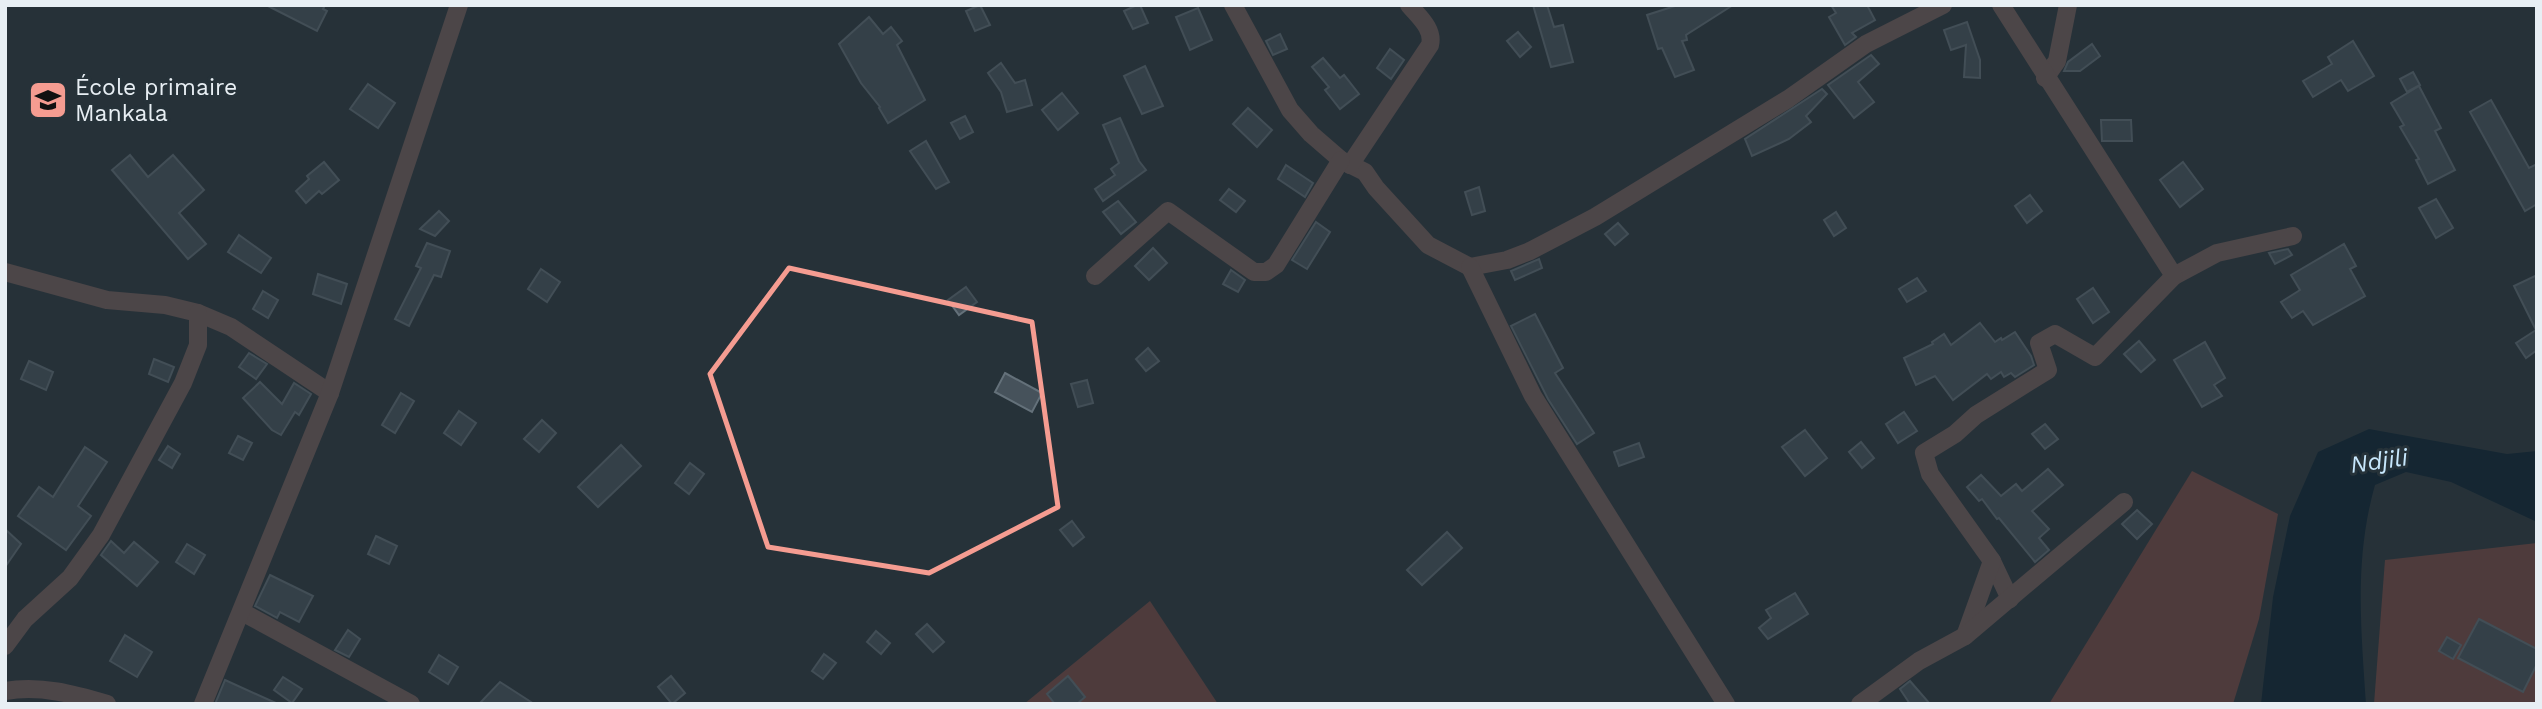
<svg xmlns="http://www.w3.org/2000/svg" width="2542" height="709" viewBox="0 0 2542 709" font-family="'Work Sans',sans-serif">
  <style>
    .green { fill: #7e4841 }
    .water { fill: #001a2b }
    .building { fill: #46525b; stroke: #64717a; stroke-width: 2 }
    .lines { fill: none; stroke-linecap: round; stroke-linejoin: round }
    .minor { stroke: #7b5f5b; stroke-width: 18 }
    .tertiary { stroke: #7b5f5b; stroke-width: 18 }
    .marked { fill: none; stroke: #f59c91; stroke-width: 5; stroke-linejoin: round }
    .labels { text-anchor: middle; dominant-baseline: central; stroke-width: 6; stroke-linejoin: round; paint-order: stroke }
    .poi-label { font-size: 23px; fill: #e8eff4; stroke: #263239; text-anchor: start }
    .water-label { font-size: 24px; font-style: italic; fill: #c8e8fd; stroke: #263239 }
  </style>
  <rect width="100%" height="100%" fill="#263239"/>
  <g class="green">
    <path d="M2192,471L2278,514L2259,619L2233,704H2049Z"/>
    <path d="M2537,543V704H2374L2385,560Z"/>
    <path d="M1150,601L1218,704H1024Z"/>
  </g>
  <path class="water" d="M2369,429L2507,454L2537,451V522L2451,482L2406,472L2375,485C2354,559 2361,628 2366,704H2261L2273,597L2290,516L2318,452Z"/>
  <g class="building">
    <path d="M266,5H325L323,9L327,11L317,31Z"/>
    <path d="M980,5L990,25L975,31L966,11Z"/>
    <path d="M1137,5H1140L1148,23L1133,29L1124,11Z"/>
    <path d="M1533,5H1547L1554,27L1563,25L1573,62L1551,67Z"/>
    <path d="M1678,5H1733L1686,35L1687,40L1682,41L1694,70L1675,77L1662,48L1658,49L1647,15Z"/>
    <path d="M1831,5H1867L1875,20L1852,33L1856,37L1845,45L1829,17L1836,13Z"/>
    <path d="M1198,8L1212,40L1190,50L1176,17Z"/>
    <path d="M869,17L883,34L891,27L902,41L897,45L925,100L888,123L879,108L880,107L861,83L839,44Z"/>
    <path d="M1967,22L1980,60V78L1964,77L1966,45L1951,50L1944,30Z"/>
    <path d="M1518,32L1531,47L1520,57L1507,41Z"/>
    <path d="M1280,34L1287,49L1273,55L1266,41Z"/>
    <path d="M2353,41L2374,76L2348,91L2341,80L2313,97L2303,81L2332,64L2328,57Z"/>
    <path d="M2092,44L2100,56L2080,71H2064L2068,62Z"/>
    <path d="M1390,49L1404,60L1391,79L1377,68Z"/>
    <path d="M1871,55L1879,64L1858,82L1874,102L1854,118L1828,85Z"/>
    <path d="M1323,58L1340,78L1344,75L1359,94L1340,109L1325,90L1329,87L1312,67Z"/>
    <path d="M1001,63L1015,83L1025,80L1032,105L1007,112L1001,92L988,73Z"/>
    <path d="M1145,66L1163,106L1142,114L1124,76Z"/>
    <path d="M2413,72L2420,85L2407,92L2400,79Z"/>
    <path d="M368,84L395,103L378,128L350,109Z"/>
    <path d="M2419,86L2441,128L2435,131L2455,170L2428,184L2416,160L2419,159L2400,127L2404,125L2391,103Z"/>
    <path d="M1822,89L1827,94L1806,116L1811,122L1789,139L1752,156L1745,139Z"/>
    <path d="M1062,93L1078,113L1058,130L1042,110Z"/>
    <path d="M2491,100L2529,168L2537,164V204L2525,211L2470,112Z"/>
    <path d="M1248,108L1272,130L1257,147L1233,124Z"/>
    <path d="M965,116L973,132L960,139L951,123Z"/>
    <path d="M1120,118L1139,161L1146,170L1103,201L1095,189L1115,175L1111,169L1119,163L1103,125Z"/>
    <path d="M2101,120H2131L2132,141H2102Z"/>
    <path d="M926,141L949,182L936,189L910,151Z"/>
    <path d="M130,155L148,177L173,155L204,190L179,213L206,244L188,259L112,170Z"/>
    <path d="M324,162L339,180L322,194L319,191L306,203L296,191L309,179L307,176Z"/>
    <path d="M2183,162L2203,189L2180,207L2160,180Z"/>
    <path d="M1286,165L1313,183L1305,197L1278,179Z"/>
    <path d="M1479,187L1485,211L1472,215L1465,192Z"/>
    <path d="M1229,189L1245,201L1236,212L1220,200Z"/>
    <path d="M2030,195L2042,211L2027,223L2015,206Z"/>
    <path d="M2436,199L2453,228L2436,238L2419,208Z"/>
    <path d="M1118,201L1136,222L1121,234L1103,212Z"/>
    <path d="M439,211L449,221L435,236L420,229Z"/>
    <path d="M1836,212L1846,228L1834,236L1824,220Z"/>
    <path d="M1316,222L1330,232L1307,269L1292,260Z"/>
    <path d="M1618,223L1628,234L1615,245L1605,234Z"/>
    <path d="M239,235L271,258L261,273L228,252Z"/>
    <path d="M427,243L450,251L441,277L434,275L409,326L395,319L421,268L416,266Z"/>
    <path d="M2344,244L2356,266L2350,269L2365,296L2313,325L2303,311L2292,318L2281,302L2300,290L2291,275Z"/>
    <path d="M1153,248L1167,263L1149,280L1135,266Z"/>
    <path d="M2288,249L2292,255L2275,264L2269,253Z"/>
    <path d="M1539,259L1542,268L1515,280L1511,271Z"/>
    <path d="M541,269L560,282L547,302L528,289Z"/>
    <path d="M1231,270L1245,280L1238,292L1223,284Z"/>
    <path d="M318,274L347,284L341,304L313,294Z"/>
    <path d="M2537,275V350L2526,358L2516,343L2536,330L2514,286Z"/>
    <path d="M1917,278L1926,291L1907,302L1899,289Z"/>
    <path d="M966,287L977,302L959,315L948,300Z"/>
    <path d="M2093,288L2109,312L2093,323L2077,299Z"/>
    <path d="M263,291L278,300L268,318L253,309Z"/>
    <path d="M1535,314L1563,368L1555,373L1594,433L1577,444L1548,399L1511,326Z"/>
    <path d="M1980,323L1995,342L2001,338L2002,340L2015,332L2031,356L2034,365L2015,377L2011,373L2004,377L2001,372L1991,379L1987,374L1953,400L1935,376L1916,385L1904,358L1933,344L1932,342L1944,334L1951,345Z"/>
    <path d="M2139,341L2155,360L2141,372L2124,354Z"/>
    <path d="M2205,342L2225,378L2214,385L2222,396L2202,407L2174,360Z"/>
    <path d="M1148,348L1159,361L1146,371L1136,359Z"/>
    <path d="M249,353L267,364L256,379L239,367Z"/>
    <path d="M154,359L174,367L168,382L149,374Z"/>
    <path d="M29,361L53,372L46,390L21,379Z"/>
    <path d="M1005,373L1042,393L1032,412L995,392Z"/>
    <path d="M1087,380L1093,403L1078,407L1071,384Z"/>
    <path d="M260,382L282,404L294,383L311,394L299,415L295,412L281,435L272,430L243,398Z"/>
    <path d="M401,393L414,401L395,433L382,425Z"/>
    <path d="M459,411L476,423L461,445L444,433Z"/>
    <path d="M1904,412L1917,431L1898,443L1886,424Z"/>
    <path d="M542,420L556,433L539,452L524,439Z"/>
    <path d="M2045,424L2058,439L2045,449L2032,434Z"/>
    <path d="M1805,430L1827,458L1805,476L1782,447Z"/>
    <path d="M238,436L252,443L243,460L229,453Z"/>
    <path d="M1861,442L1874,458L1862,468L1849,452Z"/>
    <path d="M1639,443L1644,457L1619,466L1614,452Z"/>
    <path d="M621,445L641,466L598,507L578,487Z"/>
    <path d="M168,446L180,454L172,468L159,460Z"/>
    <path d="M85,447L107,462L78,506L91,516L66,550L18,516L39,487L53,497Z"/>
    <path d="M690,463L704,474L689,494L675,483Z"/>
    <path d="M2048,469L2063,485L2032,511L2049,529L2039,538L2049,550L2035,562L1999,518L1997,519L1982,499L1979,501L1967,487L1981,475L2001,496L2016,484L2022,491Z"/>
    <path d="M2137,510L2152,524L2137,539L2122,524Z"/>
    <path d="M1072,521L1084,537L1073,546L1060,530Z"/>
    <path d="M5,529L21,544L5,567Z"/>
    <path d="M1447,532L1462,548L1422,585L1407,570Z"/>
    <path d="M376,536L397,546L389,564L368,554Z"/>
    <path d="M111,541L124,553L134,542L158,562L137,586L101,555Z"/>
    <path d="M187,544L205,555L194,574L176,562Z"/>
    <path d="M270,575L313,596L299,622L280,612L277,618L255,606Z"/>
    <path d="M1795,593L1808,614L1768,639L1759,628L1771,618L1766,610Z"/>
    <path d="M2479,619L2537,649V664L2523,692L2458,658Z"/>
    <path d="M927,624L944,642L933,652L916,634Z"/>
    <path d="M348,630L360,639L349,657L335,650Z"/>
    <path d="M876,631L890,643L881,654L867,642Z"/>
    <path d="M125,635L152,652L137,677L110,661Z"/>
    <path d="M2447,637L2461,645L2453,659L2439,651Z"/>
    <path d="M824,654L836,663L823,679L812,671Z"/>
    <path d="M439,655L458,667L448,684L429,672Z"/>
    <path d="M671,676L685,693L672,704L658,687Z"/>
    <path d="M1068,676L1085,697L1077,704H1055L1047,694Z"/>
    <path d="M283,677L302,689L292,703L274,690Z"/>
    <path d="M225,680L278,704H215Z"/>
    <path d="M1910,681L1930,704H1910L1900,689Z"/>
    <path d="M500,682L534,704H479Z"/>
  </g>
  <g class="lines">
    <g class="minor">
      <path d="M1233,5L1290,110L1311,134L1341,160L1365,172L1376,188L1428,245L1470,267L1507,260L1530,251L1595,217L1788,99L1866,44L1943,5"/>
      <path d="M2045,78L2057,61L2068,5"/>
      <path d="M1350,165L1430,45C1434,29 1419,17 1409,5"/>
      <path d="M1470,267L1533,396L1726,704"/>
      <path d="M5,272L107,300L165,305L198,313L231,327L330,393"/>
      <path d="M1095,276L1168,211L1254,272H1266L1276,265L1341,160"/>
      <path d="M2174,276L2217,253L2293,236"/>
      <path d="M1992,561L2010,599"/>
      <path d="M242,612L411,704"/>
      <path d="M1965,636L1992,561L1930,474L1924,453L1955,434L1976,415L2048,370L2039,343L2055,334L2095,357L2174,276L2001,5"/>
      <path d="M5,646L25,619L70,578L101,535L183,383L198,345V313"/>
      <path d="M5,691C41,685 73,694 107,704"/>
      <path d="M1860,704L1919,661L1965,636L2124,502"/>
    </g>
    <path class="tertiary" d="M203,704L330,393L459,5"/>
  </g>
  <path d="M0 0H2542V709H0ZM789,268L1032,322L1058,507L929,573L768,547L710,374Z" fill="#263239" fill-opacity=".55" fill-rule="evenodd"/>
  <path class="marked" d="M789,268L1032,322L1058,507L929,573L768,547L710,374Z"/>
  <defs>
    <g id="school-square" transform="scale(2.0125)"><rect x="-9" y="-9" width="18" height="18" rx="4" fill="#f59c91" stroke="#263239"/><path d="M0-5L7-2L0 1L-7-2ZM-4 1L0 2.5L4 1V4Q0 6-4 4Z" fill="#111"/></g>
  </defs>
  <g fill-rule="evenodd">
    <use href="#school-square" x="48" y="100"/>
  </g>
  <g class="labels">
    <g class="poi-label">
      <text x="75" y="87">École primaire<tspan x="75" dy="26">Mankala</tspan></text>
    </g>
    <g class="water-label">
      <text transform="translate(2379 461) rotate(-8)">Ndjili</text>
    </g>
  </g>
  <rect width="2542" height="709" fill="none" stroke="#e8eff4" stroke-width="14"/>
</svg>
